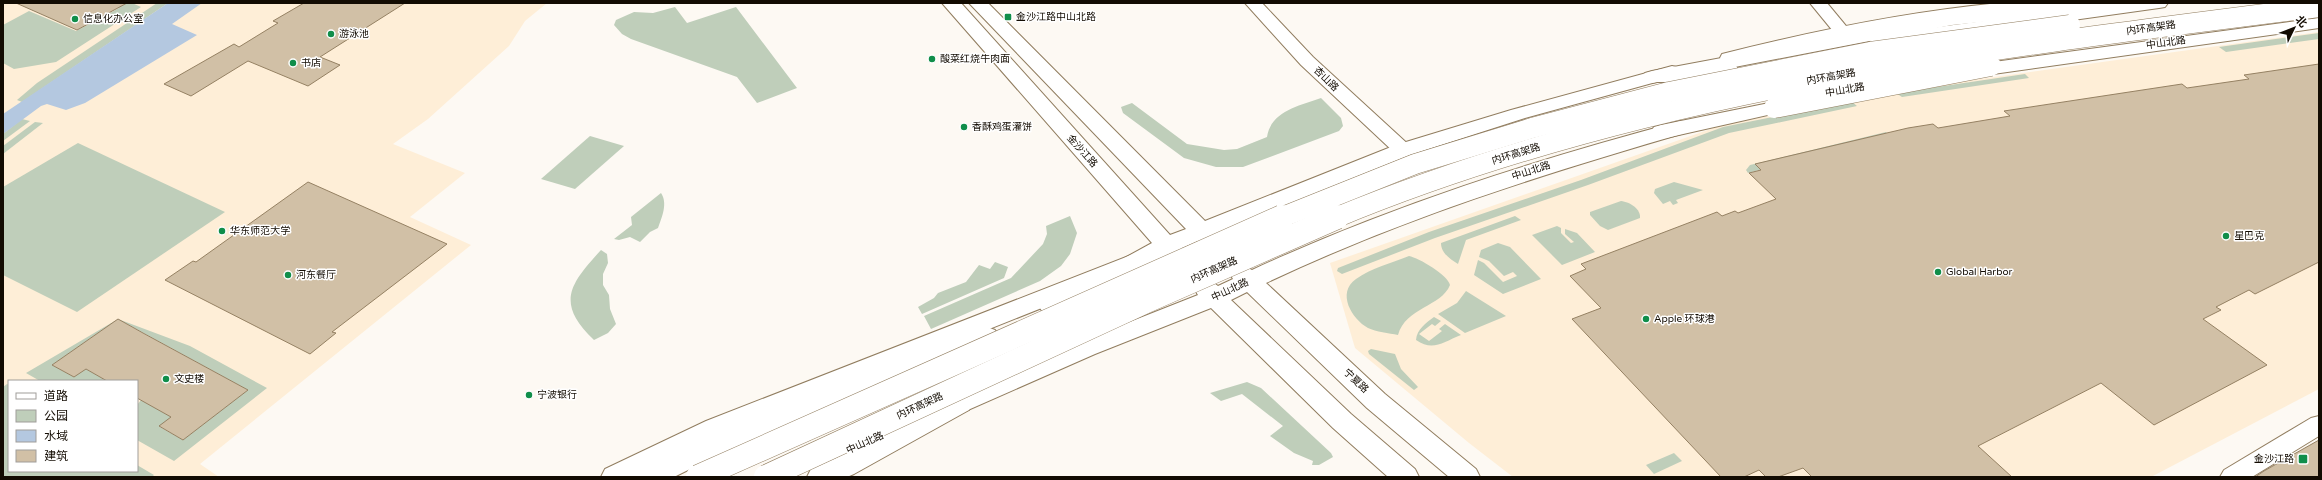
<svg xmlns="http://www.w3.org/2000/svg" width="2322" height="480" viewBox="0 0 2322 480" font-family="'Varela Round','Noto Sans SC',sans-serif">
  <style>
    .built { fill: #feeed7; fill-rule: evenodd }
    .green { fill: #bfceba }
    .water { fill: #b4c8e0 }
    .building { fill: #d1c0a6; stroke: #958163 }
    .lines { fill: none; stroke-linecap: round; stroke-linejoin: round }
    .minor-casing { stroke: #917d5f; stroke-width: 2 }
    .major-casing { stroke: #917d5f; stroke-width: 2 }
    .highway-casing { stroke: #917d5f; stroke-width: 2 }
    .minor { fill: #fff; fill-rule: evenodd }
    .major { fill: #fff; fill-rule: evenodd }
    .highway { fill: #fff; fill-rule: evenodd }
    .highway-bridge-far1-casing { stroke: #917d5f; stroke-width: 21; stroke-linecap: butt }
    .highway-bridge-casing { stroke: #917d5f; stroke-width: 25; stroke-linecap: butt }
    .highway-bridge-far1 { stroke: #fff; stroke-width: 20 }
    .highway-bridge { stroke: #fff; stroke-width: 24 }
    .poi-dot { fill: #108e4a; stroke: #fff; stroke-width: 1.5 }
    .labels { text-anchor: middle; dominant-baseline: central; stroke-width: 3; stroke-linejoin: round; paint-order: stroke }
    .poi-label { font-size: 10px; fill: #120b02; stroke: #fff; text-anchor: start }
    .street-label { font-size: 10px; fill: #120b02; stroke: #fff }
  </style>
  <rect width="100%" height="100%" fill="#fdf9f3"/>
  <g class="built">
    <path d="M3,3H547L525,21L509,46L428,119L393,144L465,173L410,217L471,245L200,464L219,477H3ZM9,381H137V471H9Z"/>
    <path d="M2319,32V389L2151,477H1513L1469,443L1355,348L1330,263L1719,126L1894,91Z"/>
  </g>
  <g class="green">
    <path d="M107,3H132L141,7L56,62L14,69L3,63V25L29,11L76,31L119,8Z"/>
    <path d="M157,3H168L22,102L17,100L37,83Z"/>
    <path d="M675,7L687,23L736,7L797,88L757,103L737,77L631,39L622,34L614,25L616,20L634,12L653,13Z"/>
    <path d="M2319,33V39L2226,52L2219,47Z"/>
    <path d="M2025,74L2029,78L1902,97L1896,93Z"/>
    <path d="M1321,98L1341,118L1343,126L1339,131L1243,167H1216L1184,158L1123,113L1121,107L1132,103L1187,144L1224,150L1237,149L1267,137C1271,111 1299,106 1321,98Z"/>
    <path d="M1851,101L1857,106L1729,133L1588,185L1435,238L1342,274L1337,271L1338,268L1429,232L1581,180L1723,127Z"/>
    <path d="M22,119L30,121L3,141V134Z"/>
    <path d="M35,122L43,123L3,154V146Z"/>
    <path d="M1886,132L1889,136L1748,173L1746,170L1750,165Z"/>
    <path d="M590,136L624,146L575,189L541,179Z"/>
    <path d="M78,143L225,212L77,312L3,275V187Z"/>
    <path d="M1674,182L1703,190L1676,200L1678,203L1673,205L1670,201L1663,204L1654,193L1655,189Z"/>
    <path d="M661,193C668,203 662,217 658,228L650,232L640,242L630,237L619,240L614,239L632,225L631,217Z"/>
    <path d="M1621,201C1630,202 1641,209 1640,218L1608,230L1600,226L1590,215V212Z"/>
    <path d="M1070,216L1077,233L1070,254L1061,266L1040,281L931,329L924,316L1011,278L1043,244L1047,234L1046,226Z"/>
    <path d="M1515,216L1521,220L1466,240L1458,264C1450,259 1441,253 1441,243Z"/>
    <path d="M1557,226L1561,228V233L1571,243L1574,242L1565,234V229L1577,233L1595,252L1562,265L1532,235Z"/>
    <path d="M1498,243L1510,247L1541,279L1503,294L1474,275L1478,260L1484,263L1503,282L1517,276L1513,272L1504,276L1489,261L1479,257L1481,250Z"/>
    <path d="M601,250L607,254L608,263L603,274V285L609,295L610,309L616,324L608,333L594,340C555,303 570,284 601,250Z"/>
    <path d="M1409,256C1419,258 1448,275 1450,285C1441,307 1406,307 1398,335C1389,333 1376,332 1368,328C1352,319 1336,293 1356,279C1371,268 1392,263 1409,256Z"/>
    <path d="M995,262L1008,267L1004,278L922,314L918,307L934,298L938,293L966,282L979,265L990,269Z"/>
    <path d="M1466,291L1506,316L1465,333L1438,314L1457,303Z"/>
    <path d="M1434,317L1441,321L1435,326L1432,324L1419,334L1429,341L1442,331L1439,329L1445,324L1461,335C1443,342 1433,352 1416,340C1417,329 1426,323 1434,317Z"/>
    <path d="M118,319L52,365L74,377L86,369L107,381H40L26,373L118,319L190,346L267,388L174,461L137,440V405L141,400L171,417L160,427L183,440L248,390Z"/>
    <path d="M1371,349L1395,354L1401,369L1418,387L1414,390L1369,354L1368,351Z"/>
    <path d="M1247,382L1261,388L1331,453L1333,457L1319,465H1312L1313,461L1294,453L1270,436L1283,426L1242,394L1221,401L1210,393Z"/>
    <path d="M7,384L9,385V471H137V465L154,475L152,477H3V387Z"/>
    <path d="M1674,453L1682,461L1654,474L1646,465Z"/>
  </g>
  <path class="water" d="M168,3H202L172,24L197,35L85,103L66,110L47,104L41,106L3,134V114Z"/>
  <g class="building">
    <path d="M16,3H127L77,30Z"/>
    <path d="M304,3H405L320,57L340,65L308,86L248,61L191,96L164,84L234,44L239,47L278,23L273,21Z"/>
    <path d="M2319,64V262L2255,294L2249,290L2216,307L2221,310L2203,319L2267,365L2154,425L2101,383L1978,446L2012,477H1812L1803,468L1778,477H1766L1759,470L1744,477H1721L1572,319L1601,308L1570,276L1586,269L1581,264L1717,212L1722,216L1735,211L1738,213L1776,199L1749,173L1761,170L1755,164L1908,128L1933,124L1938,128L2010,116L2004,111L2182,84L2187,88L2249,79L2244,75Z"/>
    <path d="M308,182L447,244L332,332L336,333L310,354L165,280L193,261L196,262Z"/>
    <path d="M118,319L143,333L248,390L183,440L159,426L171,417L137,398V381H107L86,369L74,377L52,365Z"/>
    <path d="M2319,440V477H2255L2264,471Z"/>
  </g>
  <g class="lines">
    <g class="minor-casing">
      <g id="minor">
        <path d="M1245,3H1262L1313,57L1410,146L1412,150L1410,154L1403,156L1396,154L1301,65Z"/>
        <path d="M1810,3H1827L1851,32L1849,36H1837Z"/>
        <path d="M2319,416V436L2252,477H2220L2224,470L2311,418Z"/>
      </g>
    </g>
    <g class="major-casing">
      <g id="major">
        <path d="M942,3H961L1170,235L1186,229L969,3H988L1205,221L1396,145L1511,110L1672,66C1684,69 1691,72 1705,70C1716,68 1725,63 1736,66L1739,70L1736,74L1704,82H1656L1525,118L1410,155L1217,233L1222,241L1219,247C1210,249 1205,248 1198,241L1182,248L1187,256L1184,262C1175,264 1170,264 1164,257L1060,314L1052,317L1044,314L1040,308L1044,302L1152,243Z"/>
        <path d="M1999,3H2062L2059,7L2053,8L1944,19L1843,38L1729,64L1722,62L1720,58L1722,54C1813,31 1906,12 1999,3Z"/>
        <path d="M2119,3H2168L2165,7L2159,8L1879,47L1872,45L1870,41L1872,37L1879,35Z"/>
        <path d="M2319,18V28L1972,77L1965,75L1962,71L1965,67L1972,65Z"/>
        <path d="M1681,121L1688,122L1691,127L1688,132C1543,174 1403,218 1266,283L1385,394L1476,469L1480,477H1449L1367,408L1247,292L1231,300L1351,414L1415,469L1419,477H1388L1333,428L1211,308L1095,354L952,417L943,420L934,417L931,410L934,403L1079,342L1198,295L1193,287L1196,281C1206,278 1210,280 1218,286L1233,279L1229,272L1232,266L1240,264L1252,270C1390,206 1535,160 1681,121Z"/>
        <path d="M987,327L995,330L999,336L995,342L894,387L688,470L674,477H638L642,469L670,454L876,373Z"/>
      </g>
    </g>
    <g class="highway-casing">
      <g id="highway">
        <path d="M2063,3H2124L2121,7L2115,8L1952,25L1652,83L1645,81L1642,77L1645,73L1652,71L1952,15Z"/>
        <path d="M1774,102L1781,104L1784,108L1781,112L1661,139L1654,137L1651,132L1654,127L1661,125Z"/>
        <path d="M1144,250L1152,252L1155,258L1152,264L724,435L639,477H601L605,469L706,421Z"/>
        <path d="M960,393L969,396L972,403L969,410L854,474L847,477H807L811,469L836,458Z"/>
      </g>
    </g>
    <use href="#minor" class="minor"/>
    <use href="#major" class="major"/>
    <use href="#highway" class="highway"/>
    <g class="highway-bridge-far1-casing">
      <g id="highway-bridge-far1">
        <path d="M1774,108L1991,66"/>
        <path d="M1280,218L1415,164L1532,128L1669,92L1870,52L2070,25"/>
        <path d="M1335,218C1646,89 1987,49 2319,7"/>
      </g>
    </g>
    <g class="highway-bridge-casing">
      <g id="highway-bridge">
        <path d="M698,477L1282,217"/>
        <path d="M766,477L1146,301L1337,217"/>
      </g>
    </g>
    <use href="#highway-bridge-far1" class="highway-bridge-far1"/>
    <use href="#highway-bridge" class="highway-bridge"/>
  </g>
  <g class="poi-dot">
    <rect x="1004" y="13" width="8" height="8" rx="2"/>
    <circle cx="75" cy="19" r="4"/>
    <circle cx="331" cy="34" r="4"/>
    <circle cx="932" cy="59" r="4"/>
    <circle cx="293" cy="63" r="4"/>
    <circle cx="964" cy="127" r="4"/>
    <circle cx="222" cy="231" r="4"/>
    <circle cx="2226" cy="236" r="4"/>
    <circle cx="1938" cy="272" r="4"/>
    <circle cx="288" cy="275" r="4"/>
    <circle cx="1646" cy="319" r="4"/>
    <circle cx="166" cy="379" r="4"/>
    <circle cx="529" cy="395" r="4"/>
    <rect x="2298" y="454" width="10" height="10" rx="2"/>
  </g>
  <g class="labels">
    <g class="poi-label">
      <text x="1016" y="17">金沙江路中山北路</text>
      <text x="83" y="19">信息化办公室</text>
      <text x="339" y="34">游泳池</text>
      <text x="940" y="59">酸菜红烧牛肉面</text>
      <text x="301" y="63">书店</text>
      <text x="972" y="127">香酥鸡蛋灌饼</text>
      <text x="230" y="231">华东师范大学</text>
      <text x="2234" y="236">星巴克</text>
      <text x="1946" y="272">Global Harbor</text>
      <text x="296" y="275">河东餐厅</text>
      <text x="1654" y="319">Apple 环球港</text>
      <text x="174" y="379">文史楼</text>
      <text x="537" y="395">宁波银行</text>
      <text x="2294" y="459" text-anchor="end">金沙江路</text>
    </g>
    <g class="street-label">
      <text transform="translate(2151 28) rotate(-8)">内环高架路</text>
      <text transform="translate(2166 43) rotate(-8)">中山北路</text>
      <text transform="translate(1831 77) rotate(-10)">内环高架路</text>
      <text transform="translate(1326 79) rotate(44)">杏山路</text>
      <text transform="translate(1845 90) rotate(-10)">中山北路</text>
      <text transform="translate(1082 151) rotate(48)">金沙江路</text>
      <text transform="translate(1516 154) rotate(-17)">内环高架路</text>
      <text transform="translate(1531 171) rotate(-18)">中山北路</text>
      <text transform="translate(1214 270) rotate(-24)">内环高架路</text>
      <text transform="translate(1230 290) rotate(-25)">中山北路</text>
      <text transform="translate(1356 381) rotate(43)">宁夏路</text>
      <text transform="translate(920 406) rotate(-25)">内环高架路</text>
      <text transform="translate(865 443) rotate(-24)">中山北路</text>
    </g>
  </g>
  <rect width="2322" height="480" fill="none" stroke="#120b02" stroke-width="8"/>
  <rect x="8" y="380" width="130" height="92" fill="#ffffff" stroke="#a09d9a"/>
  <rect x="16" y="393" width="20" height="6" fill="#ffffff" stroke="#a09d9a"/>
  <text x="44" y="400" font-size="12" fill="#120b02">道路</text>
  <rect x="16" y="410" width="20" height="12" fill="#bfceba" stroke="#a09d9a"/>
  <text x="44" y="420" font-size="12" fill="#120b02">公园</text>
  <rect x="16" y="430" width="20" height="12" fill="#b4c8e0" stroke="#a09d9a"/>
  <text x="44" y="440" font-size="12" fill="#120b02">水域</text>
  <rect x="16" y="450" width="20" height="12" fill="#d1c0a6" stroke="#a09d9a"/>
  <text x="44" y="460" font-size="12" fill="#120b02">建筑</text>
  <g transform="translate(2294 28) rotate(47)" stroke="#ffffff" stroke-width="3" paint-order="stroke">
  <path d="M0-3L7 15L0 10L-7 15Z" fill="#120b02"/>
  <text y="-6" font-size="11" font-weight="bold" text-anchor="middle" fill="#120b02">北</text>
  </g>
</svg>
